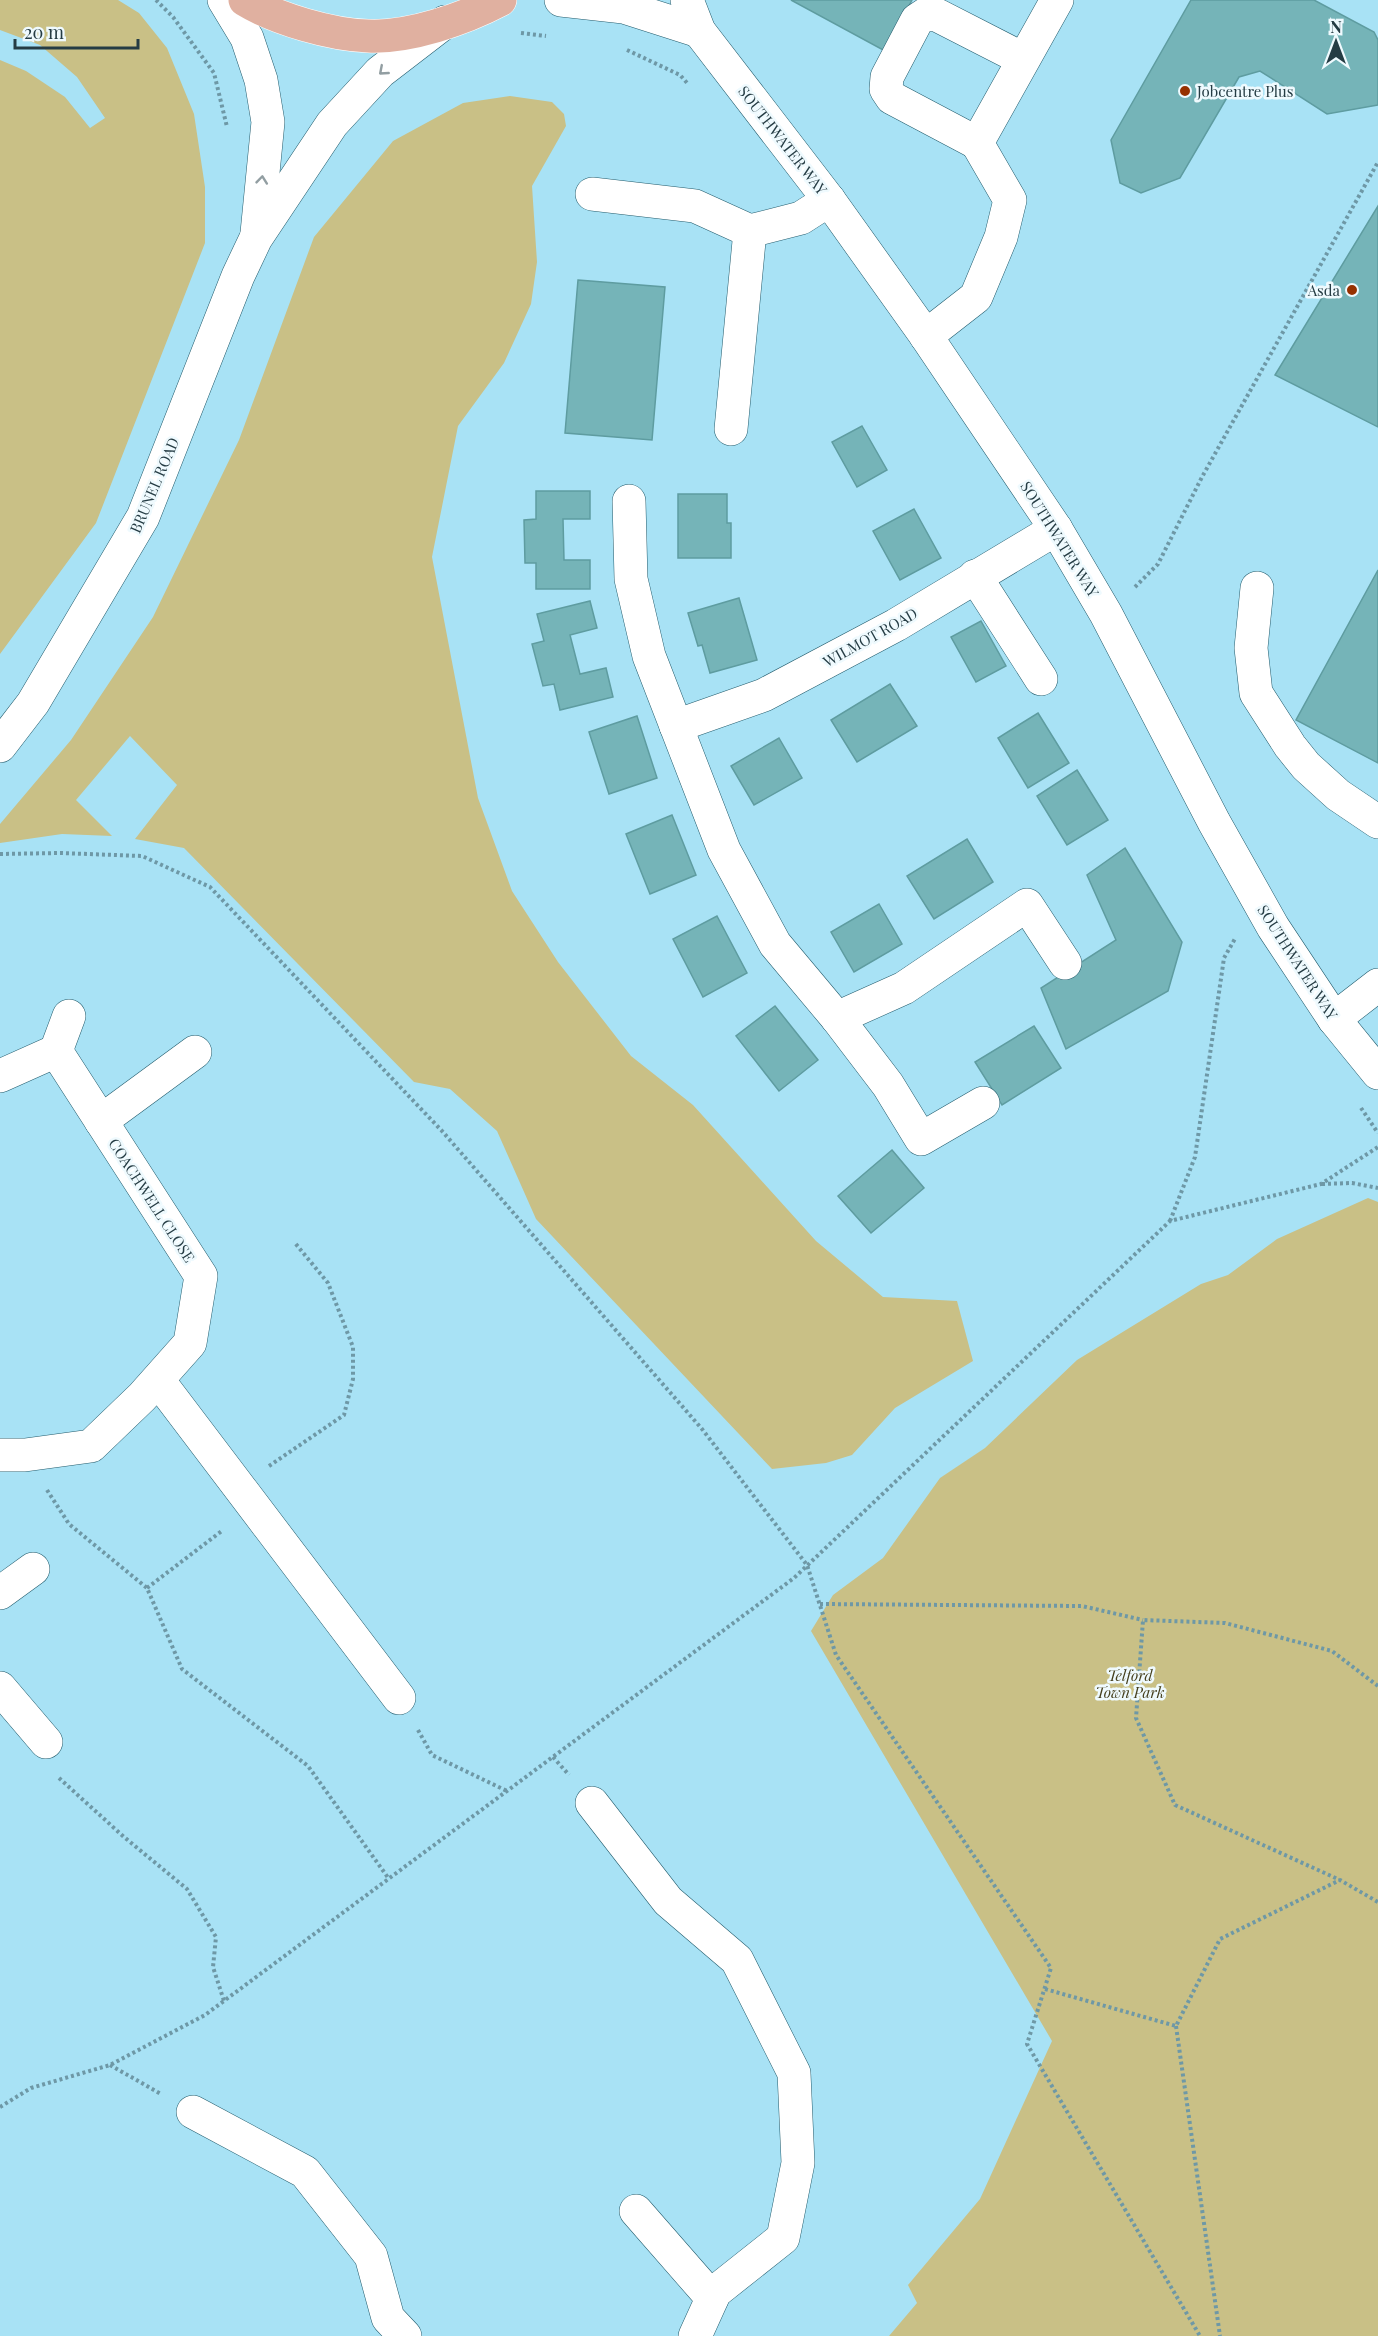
<svg xmlns="http://www.w3.org/2000/svg" width="1378" height="2336" viewBox="0 0 1378 2336" font-family="'Playfair Display',serif">
  <style>
    .green { fill: #c9c086 }
    .building { fill: #75b4b8; stroke: #5e9ca0; stroke-width: 1.5 }
    .lines { fill: none; stroke-linecap: round; stroke-linejoin: round }
    .minor-casing { stroke: #235c6d; stroke-width: 34 }
    .major-casing { stroke: #fff; stroke-width: 34 }
    .path { stroke: #6e98a6; stroke-width: 4; stroke-dasharray: 3 3; stroke-linecap: butt }
    .minor { stroke: #fff; stroke-width: 33 }
    .major { stroke: #e0b0a0; stroke-width: 33 }
    .oneway { stroke: #929ea2 }
    .poi-dot { fill: #963100; stroke: #effafe; stroke-width: 2 }
    .labels { text-anchor: middle; dominant-baseline: central; stroke-width: 5; stroke-linejoin: round; paint-order: stroke }
    .poi-label { font-size: 15px; fill: #253c44; stroke: #effafe; text-anchor: start }
    .street-label { font-size: 15px; fill: #253c44; stroke: #effafe }
    .park-label { font-size: 15px; font-style: italic; fill: #453f1d; stroke: #effafe }
  </style>
  <rect width="100%" height="100%" fill="#a8e2f5"/>
  <g class="green">
    <path d="M0,0H118L139,13L167,48L194,114L205,187V243L96,523L0,654V60L26,71L65,97L90,128L105,118L77,77L40,45L0,30Z"/>
    <path d="M510,96L552,102L564,114L566,126L532,186L537,262L531,304L504,363L458,426L432,557L478,798L512,891L558,962L631,1056L693,1105L816,1241L883,1297L957,1301L973,1361L895,1408L852,1455L826,1463L772,1469L536,1219L497,1131L450,1089L414,1082L184,848L135,839L177,785L130,736L76,800L112,836L62,834L0,843V824L71,740L153,617L239,440L314,237L393,141L463,103Z"/>
    <path d="M1368,1198L1378,1202V2336H889L917,2303L908,2285L980,2199L1052,2041L811,1631L833,1595L883,1558L940,1478L985,1448L1077,1360L1201,1284L1228,1275L1277,1239Z"/>
  </g>
  <g class="building">
    <path d="M791,0H912L885,51Z"/>
    <path d="M1191,0H1314L1374,32L1378,40V105L1327,114L1260,71L1239,77L1180,178L1141,193L1120,183L1111,140Z"/>
    <path d="M1378,206V427L1275,375Z"/>
    <path d="M578,280L665,287L652,440L565,433Z"/>
    <path d="M862,426L887,470L857,487L832,442Z"/>
    <path d="M536,491H590V519H563L564,560H590V589H536V563H525L524,520L536,519Z"/>
    <path d="M678,494H727V523H731V558H678Z"/>
    <path d="M914,509L941,558L900,580L873,531Z"/>
    <path d="M1378,570V763L1296,720Z"/>
    <path d="M739,598L757,660L710,673L702,645L698,646L688,613Z"/>
    <path d="M590,601L597,628L570,635L580,674L606,668L613,697L560,710L554,684L543,686L532,644L544,641L537,614Z"/>
    <path d="M981,621L1006,666L976,682L951,637Z"/>
    <path d="M890,684L917,726L857,762L831,720Z"/>
    <path d="M1038,713L1069,763L1028,788L998,738Z"/>
    <path d="M637,716L657,778L609,794L589,732Z"/>
    <path d="M779,738L802,778L754,805L731,766Z"/>
    <path d="M1077,770L1108,820L1067,845L1037,796Z"/>
    <path d="M672,815L696,875L650,894L626,834Z"/>
    <path d="M967,839L993,882L934,919L907,876Z"/>
    <path d="M1125,848L1182,942L1168,991L1066,1049L1041,988L1116,940L1087,875Z"/>
    <path d="M879,904L902,944L854,972L831,932Z"/>
    <path d="M717,916L747,973L703,997L673,939Z"/>
    <path d="M775,1006L818,1060L779,1091L736,1036Z"/>
    <path d="M1034,1026L1061,1068L1002,1105L975,1062Z"/>
    <path d="M892,1150L924,1188L871,1233L838,1196Z"/>
  </g>
  <g class="lines">
    <g class="minor-casing">
      <g id="minor">
        <path d="M224,0L247,38L261,80L268,122L257,233"/>
        <path d="M561,0L624,7L699,31"/>
        <path d="M687,0L699,31L829,200L926,336L1056,529L1106,614L1214,822L1273,927L1334,1019L1378,1073"/>
        <path d="M977,143L892,98L886,89L887,77L917,20L926,14L937,15L1023,59"/>
        <path d="M592,194L695,206L750,231L801,218L829,200"/>
        <path d="M926,336L976,297L1001,237L1010,200L977,143L1057,0"/>
        <path d="M731,429L750,231"/>
        <path d="M629,501L631,579L649,656L724,850L775,944L837,1018L888,1085L921,1139L983,1103"/>
        <path d="M975,576L1041,679"/>
        <path d="M1257,588L1251,648L1256,693L1290,746L1306,766L1338,795L1378,822"/>
        <path d="M676,726L764,695L896,625L1056,529"/>
        <path d="M0,746L33,703L143,517L238,276L256,238L332,124L380,72L445,22"/>
        <path d="M837,1018L904,988L1027,905L1065,963"/>
        <path d="M1334,1019L1378,985"/>
        <path d="M0,1076L56,1051L69,1016"/>
        <path d="M101,1121L195,1052"/>
        <path d="M158,1380L399,1698"/>
        <path d="M0,1455H25L91,1446L142,1397L190,1343L201,1276L56,1051"/>
        <path d="M0,1593L33,1569"/>
        <path d="M0,1688L46,1742"/>
        <path d="M592,1803L668,1901L737,1960L794,2073L798,2163L783,2238L715,2292L695,2336"/>
        <path d="M193,2112L305,2172L371,2256L388,2318L405,2336"/>
        <path d="M636,2211L712,2298"/>
      </g>
    </g>
    <g class="major-casing">
      <path id="major" d="M245,0C276,19 332,35 368,36C409,38 464,19 500,0"/>
    </g>
    <g class="path">
      <path d="M156,0L173,17L214,73L227,127"/>
      <path d="M521,33L546,36"/>
      <path d="M627,50L680,75L688,84"/>
      <path d="M1135,587L1158,564L1202,477L1378,162"/>
      <path d="M0,854L61,853L142,856L210,887L442,1131L702,1429L807,1565L836,1655L1051,1968L1027,2044L1200,2336"/>
      <path d="M1361,1108L1378,1133"/>
      <path d="M1322,1184L1352,1183L1378,1188"/>
      <path d="M1170,1221L1195,1157L1224,958L1236,937"/>
      <path d="M269,1466L344,1415L353,1379V1347L328,1283L295,1243"/>
      <path d="M47,1490L69,1524L147,1588L182,1669L308,1766L389,1879"/>
      <path d="M147,1588L223,1530"/>
      <path d="M820,1604L1082,1606L1143,1620"/>
      <path d="M1378,1686L1332,1651L1225,1623L1143,1620L1136,1718L1175,1805L1340,1880L1378,1902"/>
      <path d="M418,1730L432,1755L507,1791"/>
      <path d="M553,1757L569,1775"/>
      <path d="M59,1778L124,1837L187,1889L216,1937L213,1967L224,2001"/>
      <path d="M1045,1989L1176,2026L1220,1939L1340,1880"/>
      <path d="M1176,2026L1220,2336"/>
      <path d="M110,2065L161,2094"/>
      <path d="M0,2107L31,2088L110,2065L205,2015L794,1578L1170,1221L1321,1184L1378,1147"/>
    </g>
    <use href="#minor" class="minor"/>
    <use href="#major" class="major"/>
  </g>
  <defs><path id="oneway-chevron" d="M-2-3.5L2.5 0L-2 3.5" fill="none" stroke-width="1.6" stroke-linecap="round" stroke-linejoin="round" transform="scale(1.5)"/></defs>
  <g class="oneway">
    <use href="#oneway-chevron" transform="translate(383 71) rotate(139)"/>
    <use href="#oneway-chevron" transform="translate(262 180) rotate(-84)"/>
  </g>
  <g class="poi-dot">
    <circle cx="1185" cy="91" r="6"/>
    <circle cx="1352" cy="290" r="6"/>
  </g>
  <g class="labels">
    <g class="poi-label">
      <text x="1197" y="91">Jobcentre Plus</text>
      <text x="1340" y="290" text-anchor="end">Asda</text>
    </g>
    <g class="street-label">
      <text transform="translate(783 140) rotate(52)">SOUTHWATER WAY</text>
      <text transform="translate(154 485) rotate(-67)">BRUNEL ROAD</text>
      <text transform="translate(1060 539) rotate(58)">SOUTHWATER WAY</text>
      <text transform="translate(870 637) rotate(-29)">WILMOT ROAD</text>
      <text transform="translate(1298 962) rotate(57)">SOUTHWATER WAY</text>
      <text transform="translate(152 1200) rotate(57)">COACHWELL CLOSE</text>
    </g>
    <g class="park-label">
      <text x="1130" y="1675">Telford<tspan x="1130" dy="17">Town Park</tspan></text>
    </g>
  </g>
  <g transform="translate(1336 42)" stroke="#effafe" stroke-width="4.5" paint-order="stroke">
  <path d="M0-4.5L10 22L0 15L-10 22Z" fill="#253c44"/>
  <text y="-9" font-size="16" font-weight="bold" text-anchor="middle" fill="#253c44">N</text>
  </g>
  <path d="M15 39v9h123v-9" fill="none" stroke="#253c44" stroke-width="3"/>
  <text x="24" y="39" font-size="18" fill="#253c44" stroke="#effafe" stroke-width="4.5" paint-order="stroke">20 m</text>
</svg>
